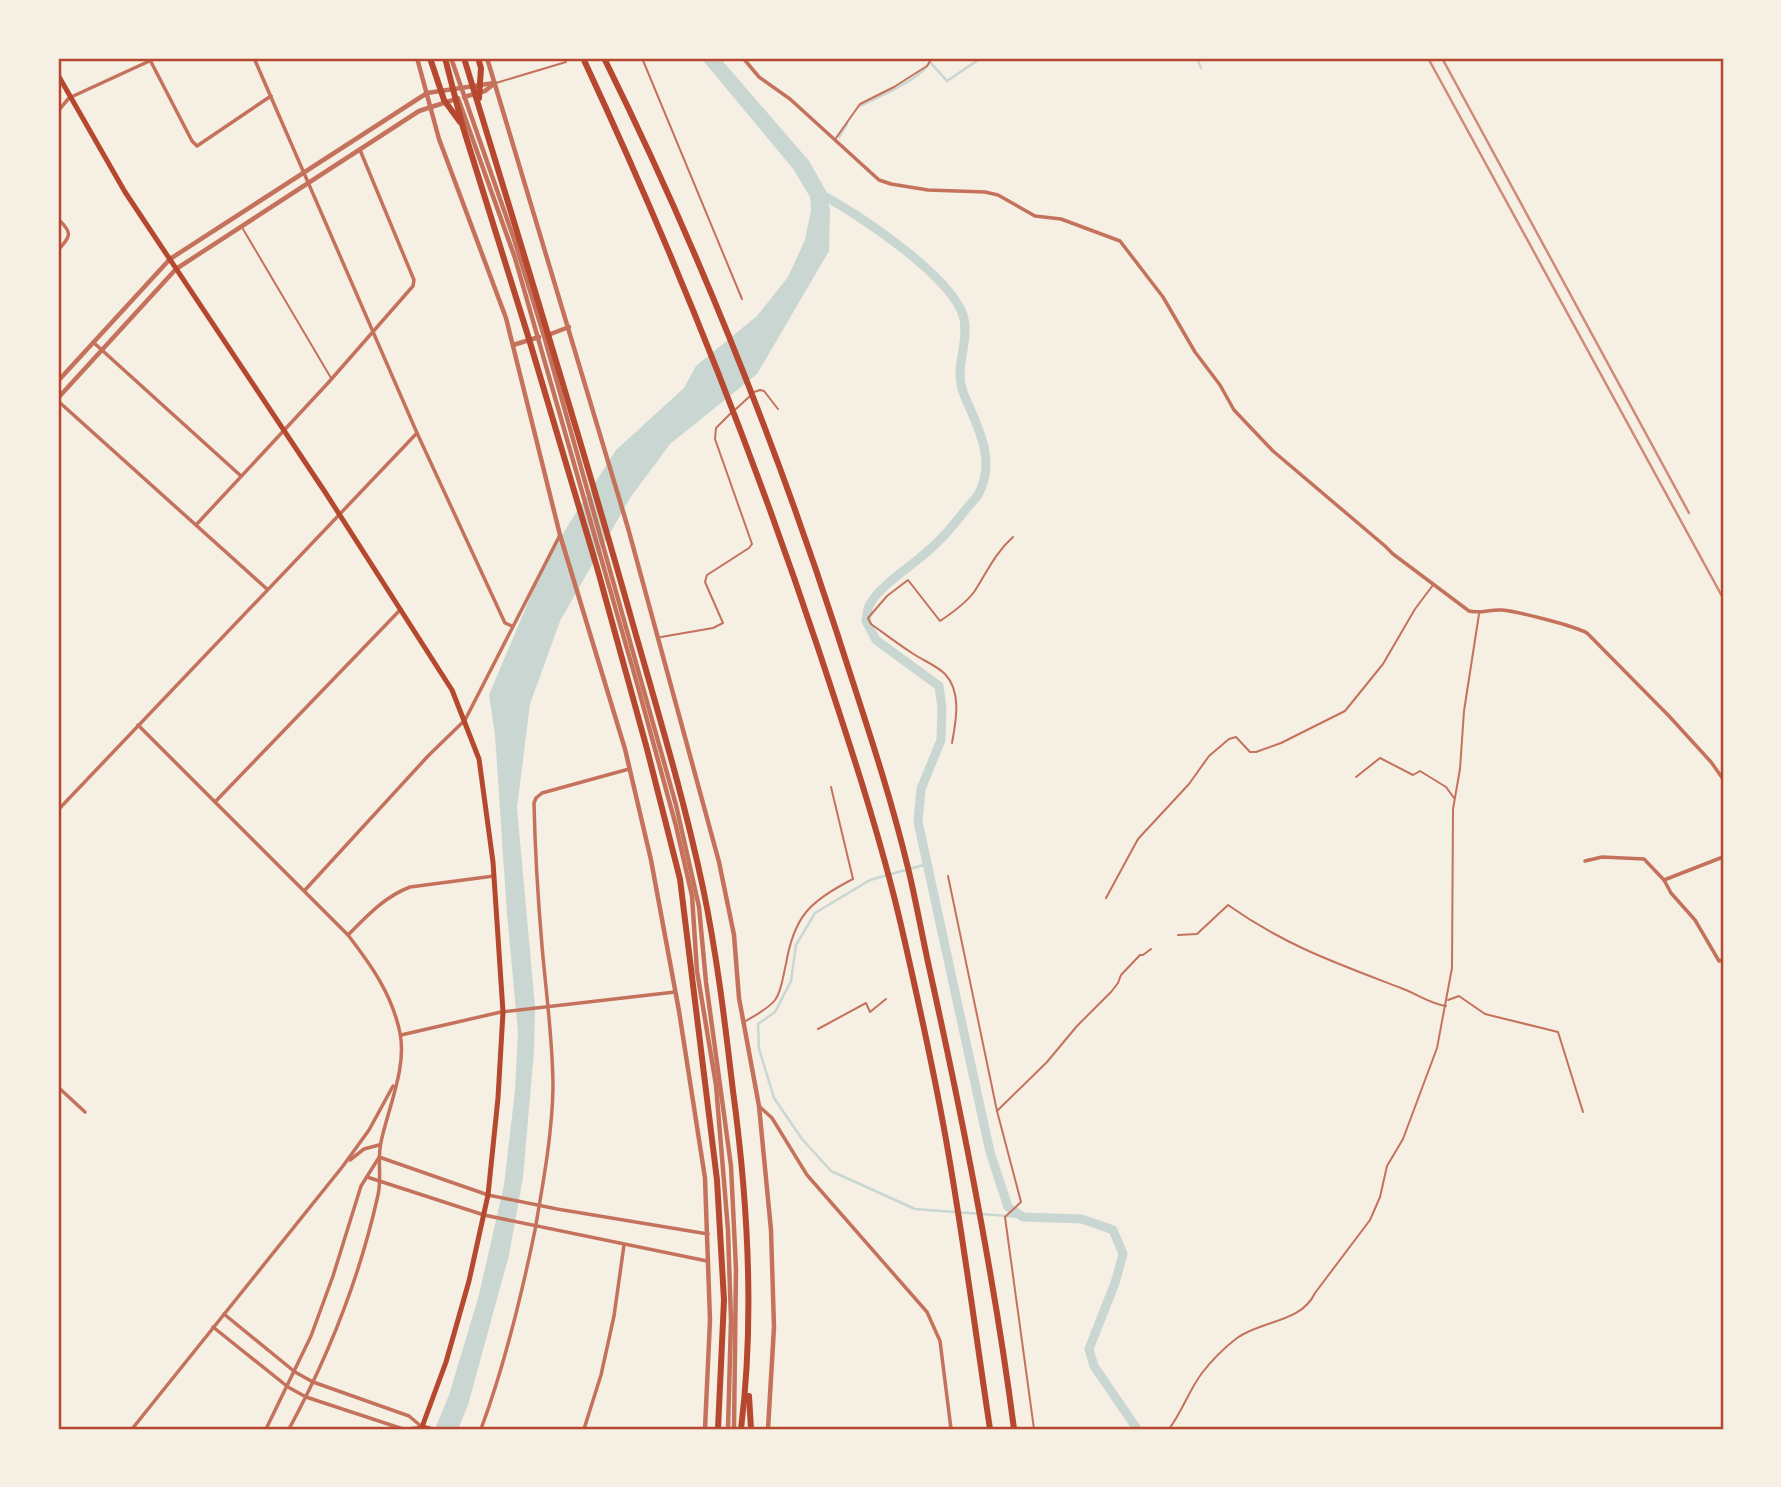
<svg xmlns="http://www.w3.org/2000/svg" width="1781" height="1487" viewBox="0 0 1781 1487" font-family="'Noto Sans',sans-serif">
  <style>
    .water { fill: #c9d6d2 }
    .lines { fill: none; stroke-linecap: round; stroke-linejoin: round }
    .stream { stroke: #c9d6d2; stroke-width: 2.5 }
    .canal { stroke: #c9d6d2; stroke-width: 9 }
    .service { stroke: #c5725c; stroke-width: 2 }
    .minor { stroke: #c5725c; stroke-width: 3.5 }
    .tertiary { stroke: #c5725c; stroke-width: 4.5 }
    .secondary { stroke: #b5482f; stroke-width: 5 }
    .trunk { stroke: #b5482f; stroke-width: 6 }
    .motorway { stroke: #b5482f; stroke-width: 6 }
    .rail { stroke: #cf8b77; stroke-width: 2.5 }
    .neatline { fill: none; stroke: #b5482f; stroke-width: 2.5 }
  </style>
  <rect width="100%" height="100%" fill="#f6efe4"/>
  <path class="water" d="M701,58H720L809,161L826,191L830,210L829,251L757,374L670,444L630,498L560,621L530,704L517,808L535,1007L534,1051L523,1177L509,1255L468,1405L458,1429H435L449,1395L479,1295L504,1185L515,1091L518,1032L507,914L495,735L489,695L546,560L616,450L684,388L696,366L757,316L788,277L805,240L811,210L810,197L794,170Z"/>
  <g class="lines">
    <g class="stream">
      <path d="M1197,58L1201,68"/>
      <path d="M930,62L947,81L981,58"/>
      <path d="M858,107C875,98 925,78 930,61"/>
      <path d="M839,137L847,124"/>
      <path d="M927,864L870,880L815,913L796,945L791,981L775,1012L758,1024L759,1049L774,1098L802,1139L831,1171L915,1209L1023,1217"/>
    </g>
    <path class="canal" d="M818,193C855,211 956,279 964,319C969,345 954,367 963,392C976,425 997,457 979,493C976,499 970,504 966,509C948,533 934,547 911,565C898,575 876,591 869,606C867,610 867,617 866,621L876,640L939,686L942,708L941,740L921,789L918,822L990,1152L1008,1207L1023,1217L1082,1219L1113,1230L1123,1254L1115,1283L1089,1349L1094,1366L1137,1429"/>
    <g class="service">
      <path d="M642,58L742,299"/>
      <path d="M496,83L566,62"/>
      <path d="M836,138L860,104L894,87L927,66L932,58"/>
      <path d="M243,229L331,378"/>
      <path d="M754,392L760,390L764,391L778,409"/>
      <path d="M736,409L750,396"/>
      <path d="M661,637L713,628L723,623L705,582L707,575L749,548L752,544L715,439L716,428L732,412"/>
      <path d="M952,743C956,721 962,692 945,674C936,665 922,660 912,653C898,644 885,634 871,624L868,618L887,596L908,580L940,621C952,613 965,604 974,592C987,572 995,553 1013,537"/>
      <path d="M1356,777L1380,758L1413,775L1420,771L1446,787L1454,798"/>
      <path d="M948,876L997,1111L1021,1202L1005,1217L1034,1429"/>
      <path d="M1106,898L1138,839L1189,784L1209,756L1229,739L1236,737L1250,752H1256L1281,743L1345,711L1383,664L1415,609L1433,585"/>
      <path d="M1178,935L1197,934L1228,905C1286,946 1336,963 1401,988C1415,993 1431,1004 1446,1006"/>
      <path d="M1448,1000L1459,996L1485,1014L1558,1032L1583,1112"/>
      <path d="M744,1022C754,1016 767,1010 775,1000C782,991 783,975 786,964C794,916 810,901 853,879L831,787"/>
      <path d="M818,1029L866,1003L870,1012L886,999"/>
      <path d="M997,1111L1047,1062L1077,1026L1111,992L1118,983L1121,975L1140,955H1143L1151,949"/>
      <path d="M1169,1429C1182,1412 1189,1390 1202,1373C1212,1360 1224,1348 1237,1338C1262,1320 1301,1323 1315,1293L1370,1220L1380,1197L1387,1166L1403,1139L1437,1048L1452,968L1453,809L1460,769L1464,711L1479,614"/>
    </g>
    <g class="minor">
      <path d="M149,58L192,141L197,146L271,96"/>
      <path d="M743,58L759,77L790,99L879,180L891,184L928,190L985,192L998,195L1035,216L1061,219L1120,241L1163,297L1195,352L1220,385L1234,410L1273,451L1385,546L1393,554L1469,611C1481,614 1490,609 1502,610C1516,611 1575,626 1587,633L1669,716L1711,762L1723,779"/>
      <path d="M58,111L69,98L156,58"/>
      <path d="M58,219C73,233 71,236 58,250"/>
      <path d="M93,342L241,476"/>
      <path d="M58,401L267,589"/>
      <path d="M417,433L505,623L512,626"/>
      <path d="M196,525L328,383L413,286L414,280L360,150"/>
      <path d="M138,725L348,935C371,965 392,994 400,1033C407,1068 388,1108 381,1142C377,1160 382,1178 378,1195C360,1276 328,1357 289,1429"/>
      <path d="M215,802L401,609"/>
      <path d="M58,810L417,433L254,58"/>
      <path d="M1585,861L1602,857L1644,859L1664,880L1671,893L1695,920L1719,961L1723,960"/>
      <path d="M1664,880L1723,857"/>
      <path d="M305,890L428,756L465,720L560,535"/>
      <path d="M348,935C367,916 384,897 410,887L494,876"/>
      <path d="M401,1035L501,1012L675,992"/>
      <path d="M58,1087L85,1112"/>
      <path d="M760,1107L772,1118L807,1175L927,1312L940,1341L951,1429"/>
      <path d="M379,1157L488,1195L557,1209L708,1234"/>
      <path d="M350,1160L364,1149L379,1145"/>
      <path d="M367,1177L484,1215L707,1261"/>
      <path d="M224,1314L295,1372L313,1382L409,1416L422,1427"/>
      <path d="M213,1327L288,1387L306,1397L403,1429"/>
      <path d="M132,1429L343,1166L369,1130L393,1086"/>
      <path d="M266,1429L311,1336L333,1276L361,1186L378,1159"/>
      <path d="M409,1429L422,1427"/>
      <path d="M481,1429C505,1364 521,1298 535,1230C543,1183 552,1136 553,1088C553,1040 546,993 542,946C538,899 535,850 534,803L536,798L542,793L629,769"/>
      <path d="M584,1429L601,1375L614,1316L624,1245"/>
    </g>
    <g class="tertiary">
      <path d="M417,58L439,139L506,318L560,535L625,749L651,860L679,1011L705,1178L710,1320L705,1429"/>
      <path d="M451,58L514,239L544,336L676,805L699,907L706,982L731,1166L736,1269L734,1429"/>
      <path d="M487,58L628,528L719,862L734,935L739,998L759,1106L771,1230L774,1327L768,1429"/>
      <path d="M464,97L485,91L495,83"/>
      <path d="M458,98L515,258L638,687L676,826L692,896L697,971L716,1085L728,1230L731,1320L728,1429"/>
      <path d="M548,335L569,327"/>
      <path d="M513,345L539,337"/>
      <path d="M58,381L170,259L427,93L494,83"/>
      <path d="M58,398L176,269L419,111L456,99"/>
    </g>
    <path class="secondary" d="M58,75L125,192L325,492L452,690L479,759L493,862L503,1012L498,1098L488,1195L469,1281L446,1362L422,1427L430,1429"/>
    <g class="trunk">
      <path d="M430,58L444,100L460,122"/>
      <path d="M445,58L462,124L529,339L598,571L647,749L680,879L717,1180L724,1300L718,1429"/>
      <path d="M464,58C521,245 579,432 632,621C657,709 684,798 703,888C717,955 725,1023 733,1091C748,1202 755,1317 741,1429"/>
      <path d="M478,58L481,68L479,98"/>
      <path d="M749,1396L751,1429"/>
    </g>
    <g class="motorway">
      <path d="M583,58C672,249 751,447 818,648C848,739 879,831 901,925C918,999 935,1075 948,1151C964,1243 976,1336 990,1429"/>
      <path d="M604,58C696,244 773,436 837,633C862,711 889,789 908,868C916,901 922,935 929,967C963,1120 994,1274 1014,1429"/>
    </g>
    <g class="rail">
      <path d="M1428,58L1723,598"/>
      <path d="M1442,58L1689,513"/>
    </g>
  </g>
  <rect width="1781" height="1487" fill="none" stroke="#f6efe4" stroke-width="119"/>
  <rect x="60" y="60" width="1662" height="1368" class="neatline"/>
</svg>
